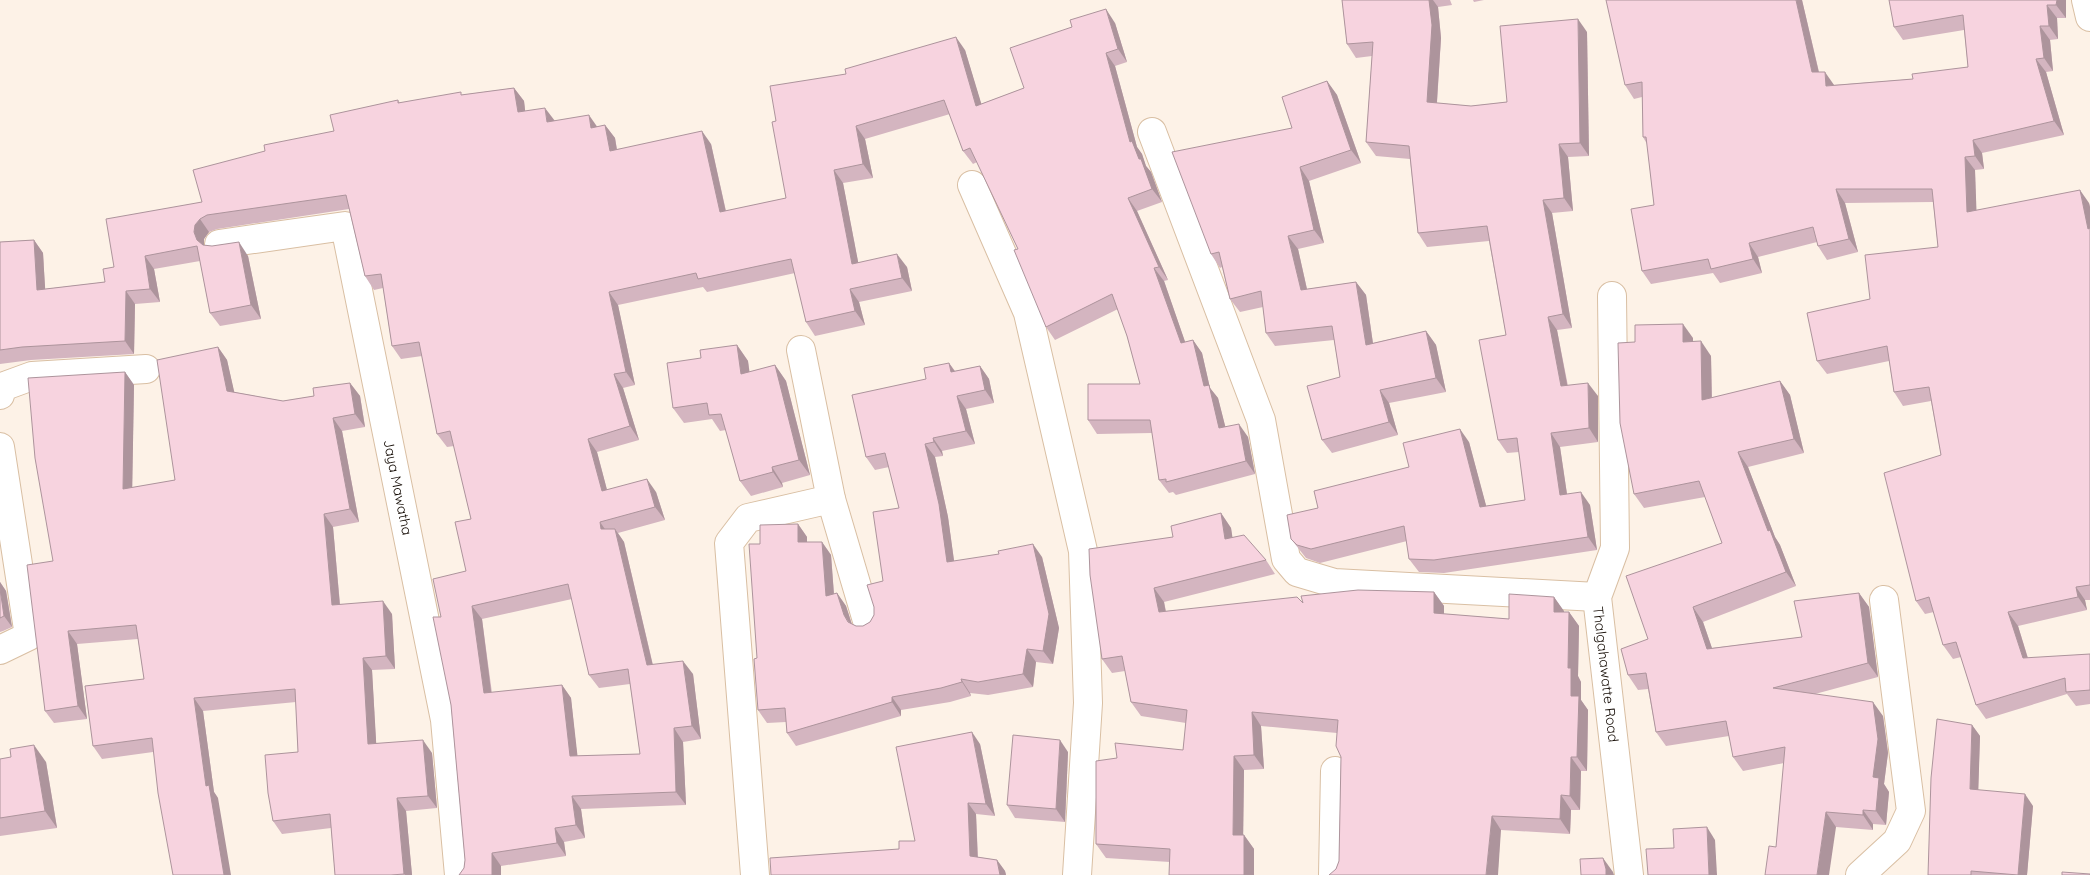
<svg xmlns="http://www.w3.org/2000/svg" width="2090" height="875" viewBox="0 0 2090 875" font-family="Quicksand,sans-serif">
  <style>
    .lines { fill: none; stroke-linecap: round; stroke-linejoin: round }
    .street-casing { stroke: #d9bfa3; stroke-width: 30 }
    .street { stroke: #fff; stroke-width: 28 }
    .wall { fill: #d4b5c0; fill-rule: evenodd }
    .shaded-wall { fill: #ad949c }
    .building { fill: #f7d3df; stroke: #ad949c; fill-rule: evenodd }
    .labels { text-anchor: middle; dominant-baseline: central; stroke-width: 5; stroke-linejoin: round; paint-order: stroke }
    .street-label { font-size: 14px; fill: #120902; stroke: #fff }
  </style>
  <rect width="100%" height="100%" fill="#fdf2e7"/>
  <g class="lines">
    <g class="street-casing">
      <g id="street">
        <path d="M2086,0L2090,17"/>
        <path d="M1152,132L1261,420L1286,559L1297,572L1334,583L1597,597"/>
        <path d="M972,185L1028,313L1083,551L1088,703L1077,875"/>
        <path id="s1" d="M219,244L345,226L445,720L459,875"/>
        <path id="s2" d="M1612,296L1615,548L1597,597L1629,875"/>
        <path d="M801,350L831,499L868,624"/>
        <path d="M0,395L2,387L32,376L146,369"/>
        <path d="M0,447L29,636L0,650"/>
        <path d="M755,875L729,543L748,518L831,499"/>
        <path d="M1333,875L1335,771"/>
        <path d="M1860,875L1897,841L1911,811L1884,600"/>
      </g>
    </g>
    <use href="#street" class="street"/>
  </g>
  <g class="wall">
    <path d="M1342,0H1450L1452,5L1438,7L1441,38L1437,103L1471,106L1507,102L1587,32L1589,156L1568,157L1573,211L1552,213L1572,328L1557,330L1568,386L1598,396V442L1560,447L1567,494L1590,505L1597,550L1444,573L1419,572L1409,559L1407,541L1320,563L1306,558L1291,539L1318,508L1409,467L1469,442L1486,506L1525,500L1519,452L1507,453L1498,440L1506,335L1489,241L1427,247L1418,233L1410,159L1376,156L1366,142L1372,56L1356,58L1347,44Z"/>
    <path d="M1473,0H1484L1474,2Z"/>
    <path d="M1802,0L1819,72L1834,85L1913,79L1968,67L1964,30L1903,40L1894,27L1889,0H2066V18H2057L2058,39L2050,40L2053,71L2046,72L2064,135L1982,153L1984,169L1975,170L1976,210L2089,203L2090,207V600H2085L2087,610L2018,626L2028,658L2090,654V704L2076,706L2067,694L1986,719L1976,705L1961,657L1953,659L1943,645L1934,612L1925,614L1916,601L1941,455L1931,401L1903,406L1894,392L1889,361L1827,374L1817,361L1870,299L1938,247L1933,202L1845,203L1858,252L1827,260L1818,246L1817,242L1758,257L1762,273L1720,283L1713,273L1651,284L1642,271L1654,205L1647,144L1643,137L1642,97L1634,99L1625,85Z"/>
    <path d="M1115,23L1127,62L1115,66L1137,147L1142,154L1146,166L1151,172L1162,202L1137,211L1168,280L1164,281L1185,342L1193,340L1202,353L1210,388L1218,398L1225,426L1248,437L1255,474L1176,495L1173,492L1169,493L1159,480L1152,433L1097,434L1088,420L1140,384L1127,336L1118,309L1055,340L1046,327L1018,249L977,162L973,164L963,151L950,114L865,139L873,178L843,183L858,262L907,267L912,291L859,302L865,325L815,336L806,322L795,273L707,292L703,287L618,305L635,385L623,388L639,440L597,452L607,490L656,492L665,520L618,533L624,542L653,665L693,674L701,739L683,742L686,805L581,809L585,838L564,842L566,856L501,866V875H459L464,868L465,860L451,705L441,617L466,571L471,519L454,446L447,447L437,434L422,356L401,359L392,346L383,288L374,290L365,276L349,209L217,229L209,232L204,239V245L248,256L261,319L220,326L210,313L200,261L154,269L160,302L135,304L134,354L31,360L0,364V242L34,240L43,253L45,289L105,282L114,267L202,202L265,151L334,131L398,100L400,103L514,88L524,101L525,111L555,121L597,127L605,125L615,138L617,149L711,144L726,211L786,198L776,121L846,74L965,50L981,104L1024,88ZM572,599L589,675L599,688L630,684L640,754L577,756L571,698L562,685L492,693L482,619Z"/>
    <path d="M1327,81L1337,95L1361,163L1309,181L1324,243L1298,249L1307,289L1356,282L1366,295L1373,343L1426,331L1436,345L1446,392L1389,403L1398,435L1332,453L1322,440L1340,377L1334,340L1275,346L1266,333L1263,307L1240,312L1230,299L1222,267L1220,268L1211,254Z"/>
    <path d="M1693,338V342L1711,356L1712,398L1780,381L1790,395L1804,453L1748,467L1775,537L1780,545L1796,586L1703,622L1712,648L1802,637L1859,593L1869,607L1878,677L1815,694L1883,716L1888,753L1884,784L1889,792L1886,825L1873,824V830L1836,827L1776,847L1784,763L1743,771L1733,757L1729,736L1666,746L1656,732L1648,689L1638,690L1628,675L1648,639L1722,543L1705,497L1644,508L1634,494L1635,342Z"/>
    <path d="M737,345L748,361L749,372L775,365L786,381L810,475L782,483L783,487L751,496L740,481L726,430L720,431L712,419L684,423L673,408L701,358Z"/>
    <path d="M218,347L227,360L234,392L283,401L314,396L350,383L360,396L365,427L342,431L359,522L333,527L340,604L392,614L395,669L372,670L376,743L432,753L437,808L406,811L412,875H335L331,828L282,834L273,821L298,752L296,702L203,711L214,792L218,798L153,752L102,759L93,746L144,679L138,639L77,644L87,719L54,723L45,711L53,561L125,372L134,385L132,488L175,480Z"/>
    <path d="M949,363L955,371L980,366L989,379L994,403L966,409L975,444L942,451L943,456L935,457L948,517L954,561L1042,557L1059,628L1053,664L1036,662L1033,687L988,695L970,693L971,696L950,702L901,710V716L796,746L787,733L786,722L767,723L758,710L757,658L760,544L798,524L807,537V542H822L831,555L834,594L837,593L846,606L852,624L856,626H863L870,622L874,615L883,581L899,508L889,467L875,470L866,457L926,379Z"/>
    <path d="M1221,513L1231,528L1232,537L1266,560L1275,574L1164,602L1166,611L1303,603L1434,592L1444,606V614L1509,619L1554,597L1564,612H1569L1579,626L1578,676L1581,682V700L1588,710L1587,771H1581L1580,810H1571L1570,834L1501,830L1336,869L1339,861L1341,757L1337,733L1261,726L1264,769L1244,770L1243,835H1244L1254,849L1170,862L1106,858L1096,844L1183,750L1186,723L1141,716L1131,702L1125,671L1112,673L1102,659L1173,537Z"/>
    <path d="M0,582L6,591L12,627L3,631L0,632Z"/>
    <path d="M1972,725L1980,736L1978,790L2033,806L2027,875H1928Z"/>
    <path d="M980,744L995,816L976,814L978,857L997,860L1005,871L1006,875H771L899,849L915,841Z"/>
    <path d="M1068,752L1065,822L1015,818L1007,805Z"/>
    <path d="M0,759L46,762L57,828L0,836Z"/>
  </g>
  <g class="shaded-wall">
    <path d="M1429,0H1433L1438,7L1441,38L1436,115L1427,102Z"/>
    <path d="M1796,0H1802L1822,86L1812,72Z"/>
    <path d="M2057,0H2066V18L2056,5Z"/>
    <path d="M2047,5L2057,18L2058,39L2049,26Z"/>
    <path d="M1106,9L1115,23L1127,62L1118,49Z"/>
    <path d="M1578,19L1587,32L1589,156L1580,143Z"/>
    <path d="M2040,26L2050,40L2053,71L2044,58Z"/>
    <path d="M956,37L965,50L986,119L976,106Z"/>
    <path d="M1106,53L1115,66L1137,147L1142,154L1146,166L1151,172L1162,202L1152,189L1139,159L1130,142Z"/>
    <path d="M2036,59L2046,72L2064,135L2054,121Z"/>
    <path d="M1825,72L1834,85L1826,86Z"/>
    <path d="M1327,81L1337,95L1361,163L1351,150Z"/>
    <path d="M514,88L524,101L527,126L518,112Z"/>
    <path d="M545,108L555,121L547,122Z"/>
    <path d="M589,115L598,128H591Z"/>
    <path d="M605,125L615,138L619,164L610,151Z"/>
    <path d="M856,126L865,139L873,178L863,164Z"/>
    <path d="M702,131L711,144L729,226L720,212Z"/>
    <path d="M1973,140L1982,153L1984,169L1975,156Z"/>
    <path d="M1559,144L1568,157L1573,211L1564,198Z"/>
    <path d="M1965,157L1975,170L1977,225L1967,212Z"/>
    <path d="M1300,167L1309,181L1324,243L1314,230Z"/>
    <path d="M834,170L843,183L861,277L852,264Z"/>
    <path d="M1836,189L1845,203L1858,252L1849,239Z"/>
    <path d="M2080,190L2089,203L2090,207V232L2088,229Z"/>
    <path d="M1128,198L1137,211L1168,280L1159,267Z"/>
    <path d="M1543,200L1552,213L1572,328L1563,314Z"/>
    <path d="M200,219L209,232L204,239V246L197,240L194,232L195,225Z"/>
    <path d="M1288,236L1298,249L1310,303L1301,290Z"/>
    <path d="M34,240L43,253L46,303L37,290Z"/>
    <path d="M239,242L248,256L261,319L251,305Z"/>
    <path d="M1749,243L1758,257L1762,273L1753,259Z"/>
    <path d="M897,254L907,267L912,291L902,278Z"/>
    <path d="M145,256L154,269L160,302L150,289Z"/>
    <path d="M1154,268L1164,281L1190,356L1181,343Z"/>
    <path d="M1356,282L1366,295L1375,358L1366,345Z"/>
    <path d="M850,289L859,302L865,325L855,311Z"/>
    <path d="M126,291L135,304L134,354L125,341Z"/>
    <path d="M609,292L618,305L635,385L626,372Z"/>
    <path d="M1548,317L1557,330L1570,400L1561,386Z"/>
    <path d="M1683,324L1693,338V356L1683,342Z"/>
    <path d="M1426,331L1436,345L1446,392L1436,378Z"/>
    <path d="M1193,340L1202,353L1210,388L1218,398L1229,441L1219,428L1204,386Z"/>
    <path d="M1701,341L1711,356L1712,414L1702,400Z"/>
    <path d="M737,345L748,361L752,390L741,374Z"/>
    <path d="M218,347L227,360L237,404L227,391Z"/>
    <path d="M949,363L958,376L951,372Z"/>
    <path d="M775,365L786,381L810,475L799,460Z"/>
    <path d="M980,366L989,379L994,403L985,390Z"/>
    <path d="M125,372L134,385L132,502L123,489Z"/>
    <path d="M614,374L623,388L639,440L630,426Z"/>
    <path d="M1780,381L1790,395L1804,453L1794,439Z"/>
    <path d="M350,383L360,396L365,427L355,414Z"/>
    <path d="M1588,383L1598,396V442L1589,428Z"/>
    <path d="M1380,390L1389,403L1398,435L1389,422Z"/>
    <path d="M957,396L966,409L975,444L966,431Z"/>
    <path d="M333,418L342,431L359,522L350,509Z"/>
    <path d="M1239,424L1248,437L1255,474L1246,461Z"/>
    <path d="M1460,429L1469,442L1490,520L1480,507Z"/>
    <path d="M1551,433L1560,447L1569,508L1560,495Z"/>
    <path d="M933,438L942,451L943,456L934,442Z"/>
    <path d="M588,439L597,452L611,505L602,491Z"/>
    <path d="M925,444L935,457L948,517L956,575L947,562Z"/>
    <path d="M1738,452L1748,467L1775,537L1780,545L1796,586L1786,572L1768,531Z"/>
    <path d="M772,467L782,483L783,487L773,472Z"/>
    <path d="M647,479L656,492L665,520L655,507Z"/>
    <path d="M1581,492L1590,505L1597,550L1588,537Z"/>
    <path d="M1221,513L1231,528L1235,553L1225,539Z"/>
    <path d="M324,514L333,527L341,618L332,605Z"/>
    <path d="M600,522L609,535L601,529Z"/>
    <path d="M798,524L807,537V556L798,542Z"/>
    <path d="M615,529L624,542L656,679L647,665Z"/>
    <path d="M822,542L831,555L835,609L826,596Z"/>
    <path d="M1033,544L1042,557L1059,628L1053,664L1043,651Z"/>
    <path d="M0,582L6,591L12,627L4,616L0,589Z"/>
    <path d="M2076,587L2085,600L2087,610L2078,597Z"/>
    <path d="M1154,588L1164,602L1168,626L1159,612Z"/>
    <path d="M1434,592L1444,606V627L1434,613Z"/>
    <path d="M837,593L846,606L853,628L844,615Z"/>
    <path d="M1859,593L1869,607L1878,677L1868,663Z"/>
    <path d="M1554,597L1564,611V626L1554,612Z"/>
    <path d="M383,601L392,614L395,669L386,656Z"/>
    <path d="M472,606L482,619L493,707L484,693Z"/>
    <path d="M1693,607L1703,622L1717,663L1707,649Z"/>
    <path d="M1569,612L1579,626L1578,676L1581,682V700L1588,710L1587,771L1577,757L1571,696L1568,668Z"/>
    <path d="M2008,612L2018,626L2032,672L2023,658Z"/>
    <path d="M68,631L77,644L87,719L78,706Z"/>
    <path d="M1027,649L1036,662L1033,687L1023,674Z"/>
    <path d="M363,658L372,670L377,757L368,744Z"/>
    <path d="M683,661L693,674L701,739L692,726Z"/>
    <path d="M961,679L970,693L971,696L962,682Z"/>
    <path d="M562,685L571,698L579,769L570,756Z"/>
    <path d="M892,697L901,710V716L892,702Z"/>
    <path d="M194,698L203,711L214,792L218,798L231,875H224L206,786Z"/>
    <path d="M1873,702L1883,716L1888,753L1884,784L1889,792L1886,825L1876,811L1873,777Z"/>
    <path d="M1252,712L1261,726L1264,769L1254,755Z"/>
    <path d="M1972,725L1980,736L1978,800L1970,789Z"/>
    <path d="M674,728L683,742L686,805L676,792Z"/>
    <path d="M972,732L980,744L995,816L986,804Z"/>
    <path d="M423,740L432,753L437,808L428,796Z"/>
    <path d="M1060,740L1068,752L1065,822L1056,809Z"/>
    <path d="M34,745L46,762L57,828L45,811Z"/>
    <path d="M1234,756L1244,770L1243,849L1233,835Z"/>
    <path d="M1571,757L1581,771L1580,810L1570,796Z"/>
    <path d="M2025,794L2033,806L2027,875H2018Z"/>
    <path d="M1561,795L1571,810L1570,834L1560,819Z"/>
    <path d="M572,796L581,809L585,838L576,825Z"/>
    <path d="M397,798L406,811L412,875H405L404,874Z"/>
    <path d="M968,803L976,814L978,867L970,856Z"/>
    <path d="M1863,810L1873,824V830L1863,815Z"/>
    <path d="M1826,812L1836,827L1829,875H1817Z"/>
    <path d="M1492,816L1501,830L1498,875H1486Z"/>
    <path d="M1707,827L1715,840L1717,875H1709Z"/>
    <path d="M555,828L564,842L566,856L557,843Z"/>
    <path d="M1244,835L1254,849V875H1244Z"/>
    <path d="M492,853L501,866V875H492Z"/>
    <path d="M1603,858L1613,872L1614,875H1606Z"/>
    <path d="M997,860L1005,871L1006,875H1000Z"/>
  </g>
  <g class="building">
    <path d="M1342,0H1429L1432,25L1427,102L1471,106L1507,102L1500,26L1578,19L1580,143L1559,144L1564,198L1543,200L1563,314L1548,317L1561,386L1588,383L1589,428L1551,433L1560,495L1581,492L1588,537L1434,560L1409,559L1404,526L1311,549L1297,545L1291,539L1287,515L1318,508L1314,491L1409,467L1403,443L1460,429L1480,507L1525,500L1517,438L1498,440L1479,340L1506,335L1487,226L1418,233L1409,146L1366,142L1373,42L1347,44Z"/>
    <path d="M1606,0H1796L1812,72H1825L1826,86L1913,79L1912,74L1968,67L1963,15L1894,27L1889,0H2057L2056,5H2047L2049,26H2040L2044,58L2036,59L2054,121L1973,140L1975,156L1965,157L1967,212L2080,190L2088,229L2090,228V585L2076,587L2078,597L2008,612L2023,658L2090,654V690L2066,692L2065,678L1976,705L1956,642L1943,645L1929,597L1916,601L1884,473L1941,455L1929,387L1894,392L1887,346L1817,361L1807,313L1870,299L1865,255L1938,247L1932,189H1836L1849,239L1818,246L1813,227L1749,243L1753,259L1711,269L1708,259L1642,271L1631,209L1654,205L1646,137H1643L1642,82L1625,85Z"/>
    <path d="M1106,9L1118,49L1106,53L1130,142L1132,141L1139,159H1141L1152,189L1128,198L1159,267L1154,268L1181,343L1193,340L1204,386L1209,385L1219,428L1239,424L1246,461L1166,482V479L1159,480L1150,420H1088V384H1140L1127,336L1112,294L1046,327L1014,250L1018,249L970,148L963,151L944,100L856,126L863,164L834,170L852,264L897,254L902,278L850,289L855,311L806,322L791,259L698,279L696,273L609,292L626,372L614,374L630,426L588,439L602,491L647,479L655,507L600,522L601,529H615L647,665L683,661L692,726L674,728L676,792L572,796L576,825L555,828L557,843L492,853V875H459L464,868L465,860L451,705L433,617H441L433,579L466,571L455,522L471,519L450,431L437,434L419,342L392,346L381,274L365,276L346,195L207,215L200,219L195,225L194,232L197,240L203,245L212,246L239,242L251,305L210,313L197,246L145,256L150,289L126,291L125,341L22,347L0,350V242L34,240L37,290L105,282L103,269L114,267L106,219L202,202L193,170L265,151L264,145L334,131L330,115L398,100V103L461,92V95L514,88L518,112L545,108L547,122L589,115L591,128L605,125L610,151L702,131L720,212L786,198L772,122L776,121L770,86L846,74L845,69L956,37L976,106L1024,88L1010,48L1072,27L1070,20ZM568,584L589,675L628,669L640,754L570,756L562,685L484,693L472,606Z"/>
    <path d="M1327,81L1351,150L1300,167L1314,230L1288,236L1301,290L1356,282L1366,345L1426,331L1436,378L1380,390L1389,422L1322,440L1307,386L1340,377L1332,326L1266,333L1261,291L1230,299L1219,252L1211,254L1172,152L1292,128L1282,97Z"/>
    <path d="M1683,324V342L1701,341L1702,400L1780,381L1794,439L1738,452L1768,531L1770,530L1786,572L1693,607L1707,649L1802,637L1794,601L1859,593L1868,663L1773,688L1873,702L1878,739L1873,777L1879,778L1876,811L1863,810V815L1826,812L1817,875H1765L1769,846L1776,847L1785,747L1733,757L1726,721L1656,732L1646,673L1628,675L1621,649L1648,639L1626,576L1722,543L1699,481L1634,494L1620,423L1618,343L1635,342V325Z"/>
    <path d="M737,345L741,374L775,365L799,460L772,467L773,472L740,481L721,414L709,415L707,403L673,408L667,363L701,358L700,350Z"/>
    <path d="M218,347L227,391L283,401L314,396L313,388L350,383L355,414L333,418L350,509L324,514L332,605L383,601L386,656L363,658L368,744L423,740L428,796L397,798L404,874L391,875H335L330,814L273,821L268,793L265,755L298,752L295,689L194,698L206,786L209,785L224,875H173L158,793L152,738L93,746L85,686L144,679L136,625L68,631L78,706L45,711L27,565L53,561L35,458L28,378L125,372L123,489L175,480L157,360Z"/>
    <path d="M949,363L951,372L980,366L985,390L957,396L966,431L933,438L934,442L925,444L939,504L947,562L999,554L998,551L1033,544L1049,614L1043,651L1027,649L1023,674L978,682L961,679L962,682L941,688L892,697V702L787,733L785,708L758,710L754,659L757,658L749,544H760V525L798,524V542H822L826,596L837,593L844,615L848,622L856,626H863L870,622L874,615V607L867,585L883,581L873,512L899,508L885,453L866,457L852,395L926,379L924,368Z"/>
    <path d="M1221,513L1225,539L1244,535L1266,560L1154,588L1159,612L1297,597L1303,603L1301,596L1358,590L1434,592V613L1509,619V594L1554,597V612H1569L1568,668H1571V696H1579L1577,757H1571L1570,796L1561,795L1560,819L1492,816L1486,875H1329L1336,869L1339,861L1341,757L1336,746L1338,720L1252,712L1254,755L1234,756L1233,835H1244V875H1169L1170,849L1096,844V761L1117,758L1115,743L1183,750L1187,710L1131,702L1122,656L1102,659L1090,575L1089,549L1173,537L1171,526Z"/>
    <path d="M0,589L4,616L0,618Z"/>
    <path d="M1937,719L1972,725L1970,789L2025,794L2018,875L1971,871V875H1928L1931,778Z"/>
    <path d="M972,732L986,804L968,803L970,856L997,860L1000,875H771L770,858L899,849V841H915L896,747Z"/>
    <path d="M1013,735L1060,740L1056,809L1007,805Z"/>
    <path d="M34,745L45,811L0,818V759L11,757L10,749Z"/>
    <path d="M1707,827L1709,875H1648L1646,849L1674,848L1673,829Z"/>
    <path d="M1603,858L1606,869V875H1581L1580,859Z"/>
    <path d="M2062,872L2090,874V875H2062Z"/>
  </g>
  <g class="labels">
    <g class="street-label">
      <text stroke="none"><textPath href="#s1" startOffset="394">Jaya Mawatha</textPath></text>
      <text stroke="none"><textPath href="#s2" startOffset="382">Thalgahawatte Road</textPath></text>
    </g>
  </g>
</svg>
